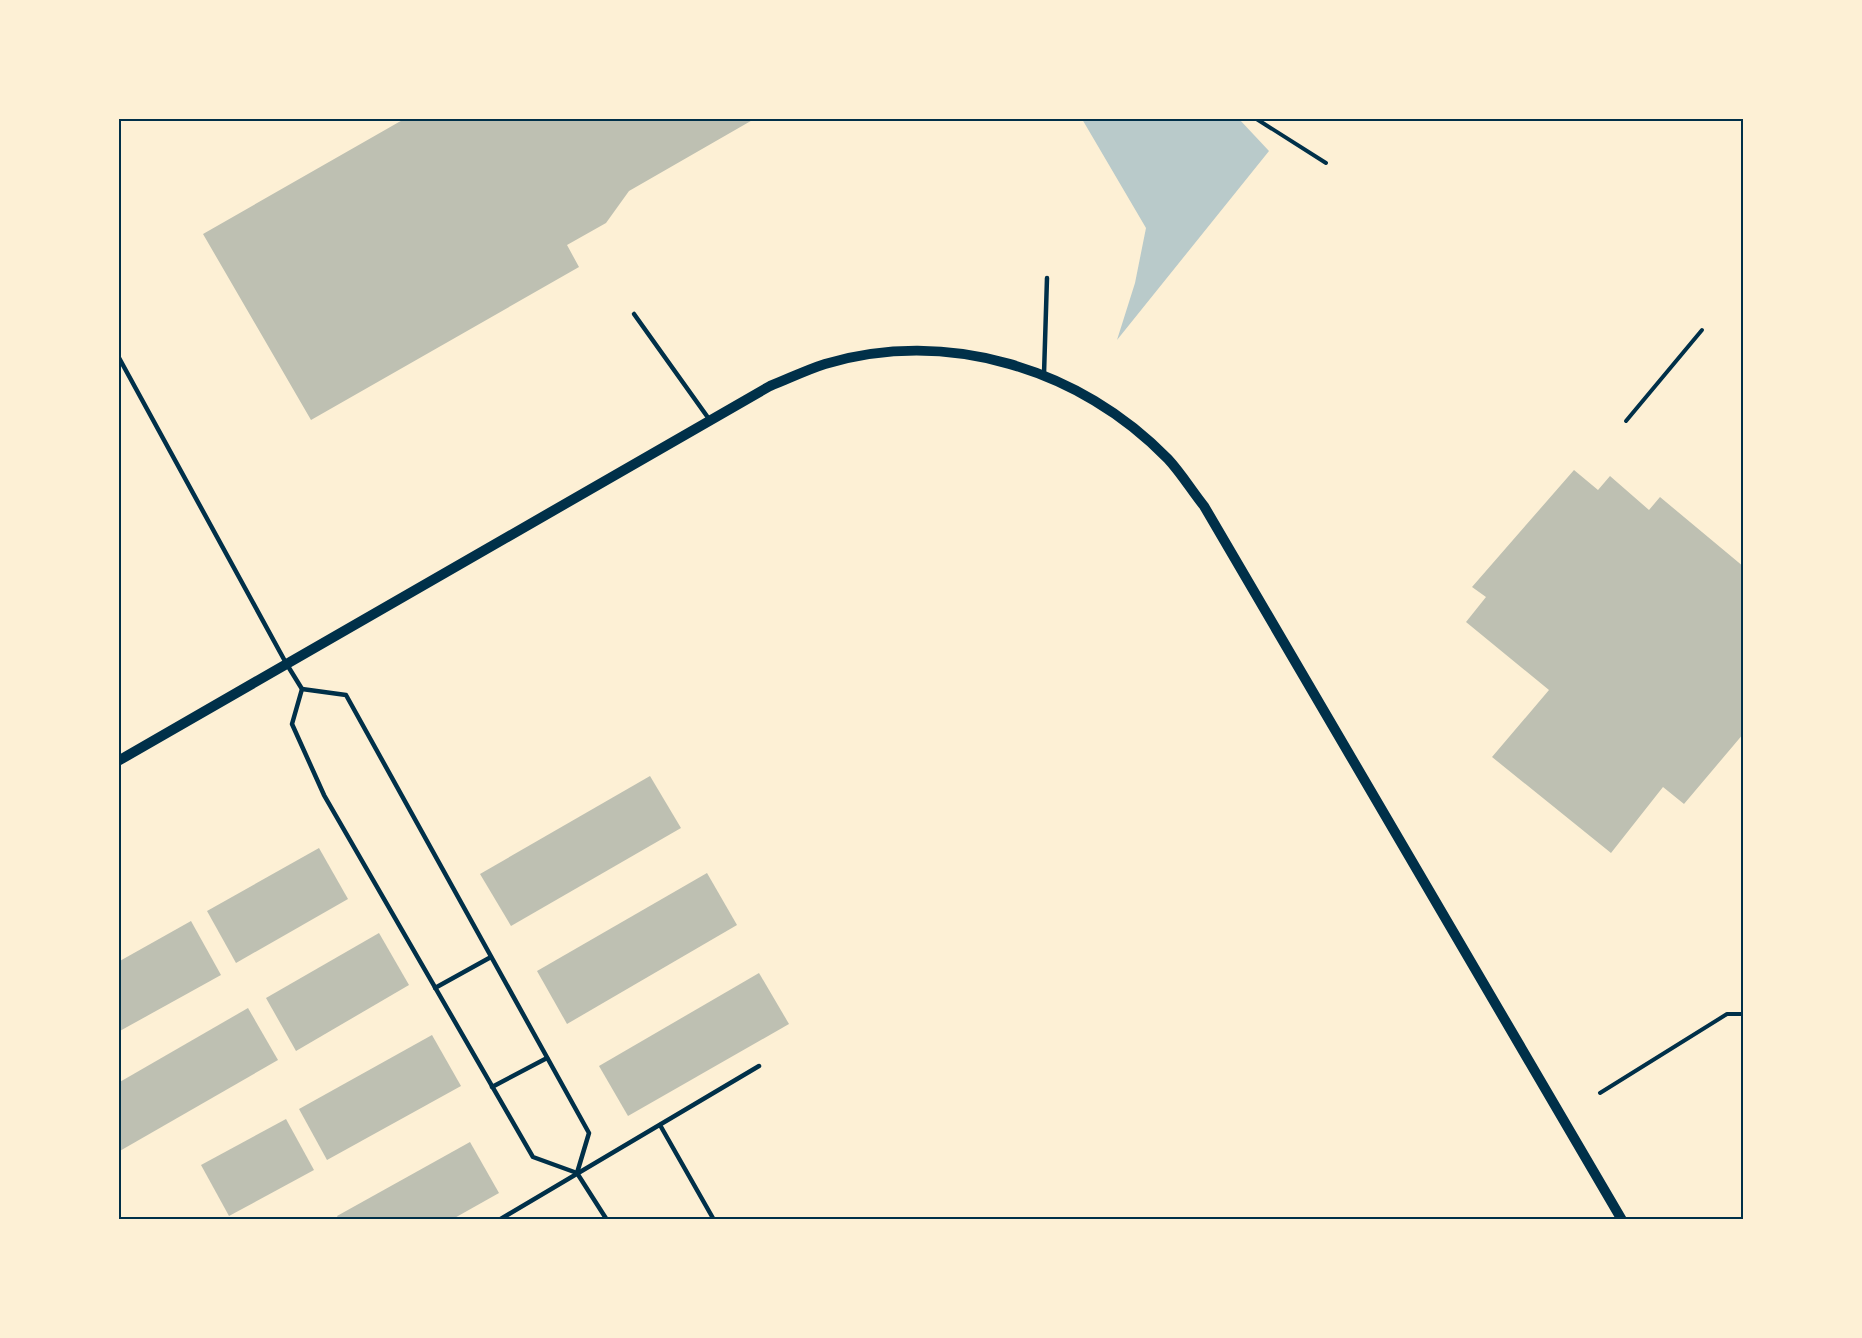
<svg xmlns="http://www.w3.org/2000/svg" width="1862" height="1338" viewBox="0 0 1862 1338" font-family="Helvetica,sans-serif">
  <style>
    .green { fill: #b9caca }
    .building { fill: #bec0b2 }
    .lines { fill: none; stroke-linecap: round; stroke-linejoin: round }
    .path { stroke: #003049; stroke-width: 4 }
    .service { stroke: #003049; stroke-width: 4.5 }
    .tertiary { stroke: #003049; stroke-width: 10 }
    .neatline { fill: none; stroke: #003049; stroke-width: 2 }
  </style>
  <rect width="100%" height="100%" fill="#fdf0d5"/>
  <path class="green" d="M1082,119H1239L1269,151L1117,340L1135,283L1146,228Z"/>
  <g class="building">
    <path d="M406,118H756L629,191L606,223L567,245L579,267L311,420L203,234Z"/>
    <path d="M1574,470L1598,490L1610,476L1649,510L1660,497L1744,567V733L1684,804L1663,787L1611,853L1492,757L1549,690L1466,622L1486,597L1472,587Z"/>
    <path d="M650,776L681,828L511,926L480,874Z"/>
    <path d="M319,848L348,899L236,963L207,911Z"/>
    <path d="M707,873L737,925L567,1024L537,971Z"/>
    <path d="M191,921L221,975L118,1032V962Z"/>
    <path d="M379,933L409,985L296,1051L266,998Z"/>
    <path d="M759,973L789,1024L628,1116L599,1066Z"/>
    <path d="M248,1008L278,1060L118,1152V1083Z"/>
    <path d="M432,1035L461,1086L327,1160L299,1109Z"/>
    <path d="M286,1119L314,1170L229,1216L201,1165Z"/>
    <path d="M470,1142L499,1193L451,1220H339L337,1216Z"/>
  </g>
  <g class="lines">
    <g class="path">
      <path d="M1255,118L1326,163"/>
      <path d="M1626,421L1702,330"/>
      <path d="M1600,1093L1727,1014H1744"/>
    </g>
    <g class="service">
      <path d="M634,314L709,419"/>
      <path d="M118,356L286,663L302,689L292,724L324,795L533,1157L577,1173L607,1220"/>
      <path d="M1044,374L1047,278"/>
      <path d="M302,689L346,695L589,1133L577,1173"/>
      <path d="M435,988L491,957"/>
      <path d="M492,1087L547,1058"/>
      <path d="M660,1125L714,1220"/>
      <path d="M499,1220L759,1066"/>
    </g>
    <path class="tertiary" d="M118,761L770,386C788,379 806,370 825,364C947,328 1080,368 1168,459C1181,473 1192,491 1204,506L1622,1220"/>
  </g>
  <rect width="1862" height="1338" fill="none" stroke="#fdf0d5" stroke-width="240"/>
  <rect x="120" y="120" width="1622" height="1098" class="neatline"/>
</svg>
